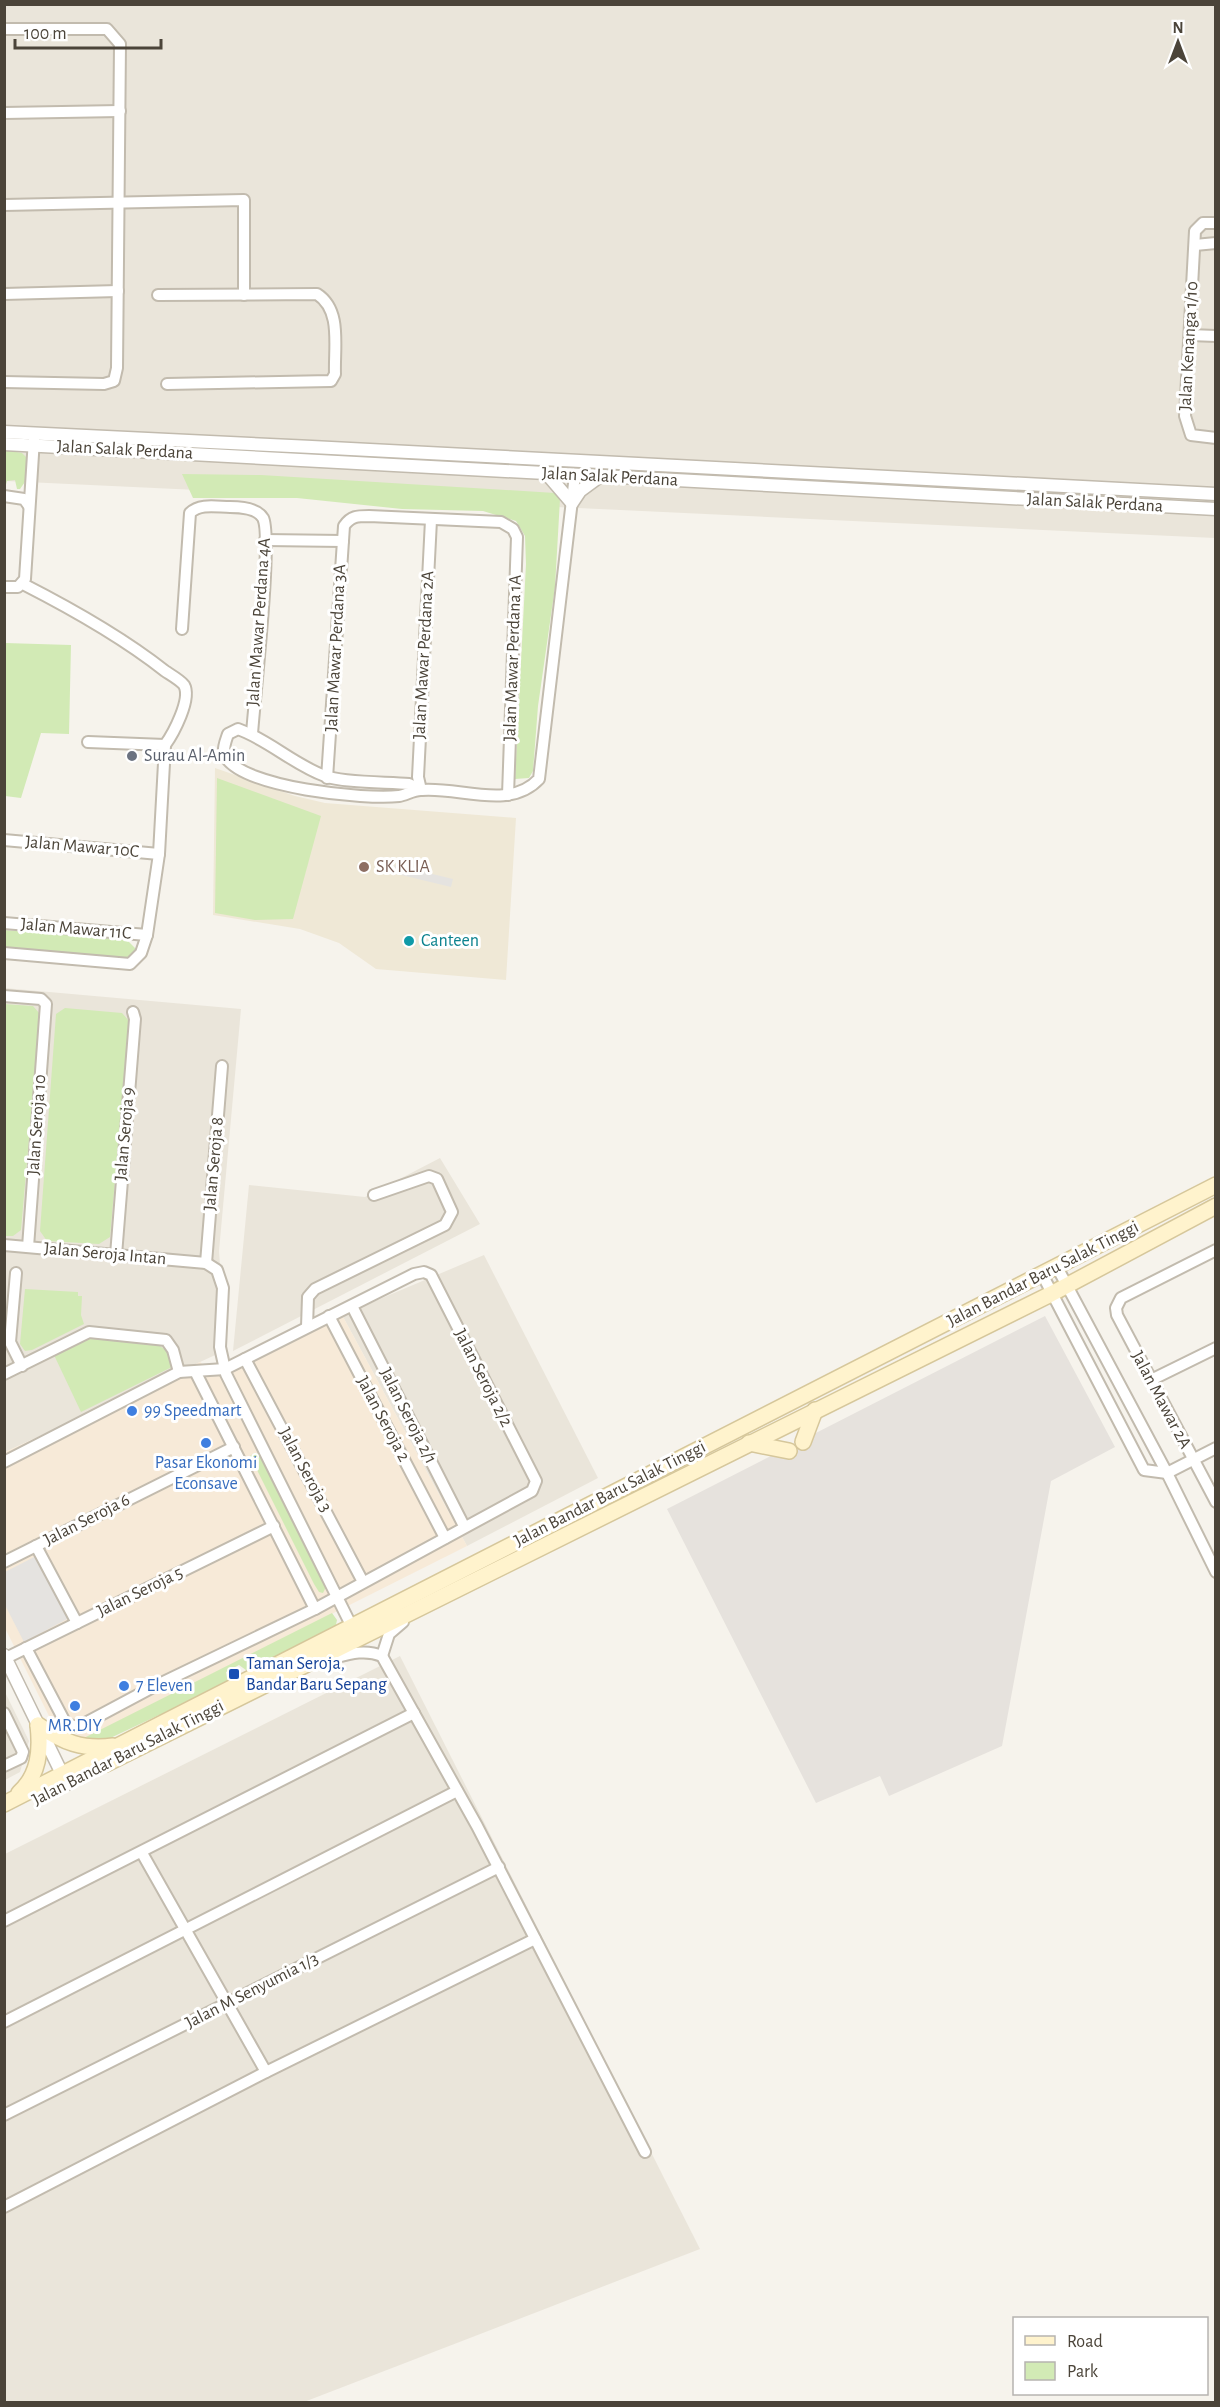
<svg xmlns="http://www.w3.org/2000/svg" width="1220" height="2407" viewBox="0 0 1220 2407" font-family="'Alegreya Sans',sans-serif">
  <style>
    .residential { fill: #eae5da }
    .commercial { fill: #f7ead8 }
    .industrial { fill: #e6e2dd }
    .education { fill: #efe8d6 }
    .green { fill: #d2eab5 }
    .parking { fill: #e5e3e0 }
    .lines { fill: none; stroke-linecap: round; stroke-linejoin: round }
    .minor-casing { stroke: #c2bbae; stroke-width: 14 }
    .tertiary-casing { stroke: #c2bbae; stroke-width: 15 }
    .secondary-casing { stroke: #d6c79b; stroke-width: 18 }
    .minor { stroke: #fff; stroke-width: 10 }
    .tertiary { stroke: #fff; stroke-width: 12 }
    .secondary { stroke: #fff3cd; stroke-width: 15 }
    .worship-dot { fill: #6b7280; stroke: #fff; stroke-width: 2 }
    .education-dot { fill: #8d6e63; stroke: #fff; stroke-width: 2 }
    .culture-dot { fill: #0f9aa8; stroke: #fff; stroke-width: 2 }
    .shop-dot { fill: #3f7fe0; stroke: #fff; stroke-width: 2 }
    .transit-dot { fill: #1a4fb4; stroke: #fff; stroke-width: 2 }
    .labels { text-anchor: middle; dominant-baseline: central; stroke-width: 6; stroke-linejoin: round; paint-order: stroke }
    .street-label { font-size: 18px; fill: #4b4439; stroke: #fff }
    .worship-label { font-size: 18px; fill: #5b616d; stroke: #fff; text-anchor: start }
    .education-label { font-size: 18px; fill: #785e54; stroke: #fff; text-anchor: start }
    .culture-label { font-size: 18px; fill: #0d838f; stroke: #fff; text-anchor: start }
    .shop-label { font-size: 18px; fill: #366cbe; stroke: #fff; text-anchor: start }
    .transit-label { font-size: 18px; fill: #164399; stroke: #fff; text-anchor: start }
  </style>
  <rect width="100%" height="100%" fill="#f6f3ec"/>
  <g class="residential">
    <path d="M5,5H1215V538L5,481Z"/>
    <path d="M4,988L241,1009L219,1251L226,1350L5,1452Z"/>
    <path d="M440,1158L480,1224L233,1351L249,1185L365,1197Z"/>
    <path d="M484,1255L598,1478L467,1546L342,1315Z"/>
    <path d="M400,1656L700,2249L304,2402H5V1854Z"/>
    <path d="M4,1690L29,1741L20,1772L5,1780Z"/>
  </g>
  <path class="commercial" d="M342,1315L467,1546L85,1738L53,1724L5,1628V1452L200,1362L214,1375Z"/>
  <path class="industrial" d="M1045,1316L1115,1447L1051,1481L1002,1746L889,1796L880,1776L816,1803L667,1509Z"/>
  <path class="education" d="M215,768L295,796L325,803L516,818L506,980L376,969L339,943L300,929L213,915Z"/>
  <g class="green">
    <path d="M4,450L22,453L28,459L27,479L20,489H17L15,480L7,481L5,488Z"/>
    <path d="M182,474L261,475L555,493L560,499L555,587L538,706L533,771L529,778L515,779L526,564L525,536L516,521L483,511L402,509L297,498H193Z"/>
    <path d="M5,643L71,645L69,734L41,733L21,798L5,796Z"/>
    <path d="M217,778L321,816L293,919L255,920L215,913Z"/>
    <path d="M4,930L127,940L137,950L136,955L132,959L5,949Z"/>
    <path d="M4,1004L33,1006L40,1014L21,1230L13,1236H4Z"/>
    <path d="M65,1008L122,1013L129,1021L110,1237L99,1244L47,1241L40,1231L56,1014Z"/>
    <path d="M25,1289L78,1292V1296H82L81,1315L84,1324L32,1350L25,1351L20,1344Z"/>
    <path d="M92,1338L157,1344L171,1354L174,1366L81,1412L54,1355Z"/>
    <path d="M254,1453L260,1454L326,1587L323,1593L319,1592L314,1584L250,1456Z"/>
    <path d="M332,1613L337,1620L335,1629L250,1673L239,1665L226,1672L228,1684L167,1716L159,1715L102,1742H76Z"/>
  </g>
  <g class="parking">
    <path d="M395,865L453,879L451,887L393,873Z"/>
    <path d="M38,1555L71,1617L24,1642L5,1605V1572Z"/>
  </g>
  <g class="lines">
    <g class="minor-casing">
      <g id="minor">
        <path d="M4,29H107L120,44L117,368L114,381L104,384L4,382"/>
        <path d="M4,113L120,111"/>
        <path d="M4,205L244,200V295"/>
        <path d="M1216,223H1203L1195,231L1185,416L1191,435L1216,438"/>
        <path d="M1195,245L1216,243"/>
        <path d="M4,294L118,291"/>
        <path d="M158,295L317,294C342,310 334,346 335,374L331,381L167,384"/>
        <path d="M1190,335L1216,336"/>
        <path d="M4,496L24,499L29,506"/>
        <path d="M265,540L343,541"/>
        <path d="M23,584C72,609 122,637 165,671C171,675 180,680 184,685C192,699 173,734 165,745"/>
        <path d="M4,587H18L25,579L34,439"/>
        <path d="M182,629L190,513C200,503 217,507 230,507C240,507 257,508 263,518C273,536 254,703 252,734"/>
        <path d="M327,778L344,526C351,516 357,516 369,516L501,522L513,529L517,537L508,795"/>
        <path d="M421,790L409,784C388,782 343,783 325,776C294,765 269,740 238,729L228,734C226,740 222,749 225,756C242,788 366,800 399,796C406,795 413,790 421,790C458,786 509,811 539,779L575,475"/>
        <path d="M421,790L418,777L431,520"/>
        <path d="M4,840L159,854"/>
        <path d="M4,923L147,935"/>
        <path d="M4,953L130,964L141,953L147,935L159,854L165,745L88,742"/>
        <path d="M4,996L41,999L46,1004L28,1247"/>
        <path d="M4,1245L206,1263L217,1270L223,1288L220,1347L226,1374L354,1631"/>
        <path d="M1216,1250L1121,1298L1116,1308L1117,1315L1216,1502"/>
        <path d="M116,1255L135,1019L133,1012"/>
        <path d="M206,1263L222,1066"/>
        <path d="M1057,1267L1167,1473L1216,1572"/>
        <path d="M16,1273L10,1342L22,1366"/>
        <path d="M1042,1274L1144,1470L1167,1473"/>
        <path d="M352,1306L464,1526"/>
        <path d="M329,1316L445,1538"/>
        <path d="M307,1327L308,1297L315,1289L445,1225L452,1212L437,1179L429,1176L374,1195"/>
        <path d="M245,1359L363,1582"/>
        <path d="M196,1373L315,1609"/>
        <path d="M4,1374L89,1332L166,1340L173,1350L179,1372"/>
        <path d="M1151,1380L1216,1348"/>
        <path d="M4,1462L179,1372L225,1369L414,1274L424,1272L431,1275L536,1481L532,1491L315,1609L153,1687L78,1727L66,1724L26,1648"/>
        <path d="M1167,1473L1216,1448"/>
        <path d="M36,1546L77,1623"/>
        <path d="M4,1562L234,1447"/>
        <path d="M382,1656L389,1634L403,1622"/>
        <path d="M6,1658L274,1526"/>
        <path d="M326,1660C346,1655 363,1648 382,1656L477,1826L645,2152"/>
        <path d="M4,1713L23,1752L21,1758L4,1766"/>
        <path d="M142,1853L266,2072"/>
        <path d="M4,1921L414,1713"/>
        <path d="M4,2022L457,1791"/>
        <path d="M4,2115L499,1867"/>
        <path d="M4,2207L266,2072L535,1939"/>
      </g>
    </g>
    <g class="tertiary-casing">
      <g id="tertiary">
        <path d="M4,432C408,452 812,470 1216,494"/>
        <path d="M4,444L1216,509"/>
        <path d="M547,474L572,503L580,491L599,477"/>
        <path d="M4,1655L67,1784"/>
      </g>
    </g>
    <g class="secondary-casing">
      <g id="secondary">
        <path d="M803,1442L815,1410"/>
        <path d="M749,1443L789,1451"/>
        <path d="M38,1725C63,1742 82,1750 113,1746"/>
        <path d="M106,1764L1051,1294L1216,1206"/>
        <path d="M19,1793C39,1775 41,1750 38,1725"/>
        <path d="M4,1804L1216,1185"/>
      </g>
    </g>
    <use href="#minor" class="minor"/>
    <use href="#tertiary" class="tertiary"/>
    <use href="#secondary" class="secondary"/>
  </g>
  <circle class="worship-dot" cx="132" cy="756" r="6"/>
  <circle class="education-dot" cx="364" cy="867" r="6"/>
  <circle class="culture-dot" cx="409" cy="941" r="6"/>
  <g class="shop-dot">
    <circle cx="132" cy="1411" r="6"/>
    <circle cx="206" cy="1443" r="6"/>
    <circle cx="124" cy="1686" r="6"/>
    <circle cx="75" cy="1706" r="6"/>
  </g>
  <rect class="transit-dot" x="228" y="1668" width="12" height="12" rx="3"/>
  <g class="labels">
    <g class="street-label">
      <text transform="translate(1189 346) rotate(-87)">Jalan Kenanga 1/10</text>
      <text transform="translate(125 450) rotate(3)">Jalan Salak Perdana</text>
      <text transform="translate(610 477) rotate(3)">Jalan Salak Perdana</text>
      <text transform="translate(1095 503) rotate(3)">Jalan Salak Perdana</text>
      <text transform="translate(259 622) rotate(-86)">Jalan Mawar Perdana 4A</text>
      <text transform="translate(336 648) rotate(-87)">Jalan Mawar Perdana 3A</text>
      <text transform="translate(424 655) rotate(-87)">Jalan Mawar Perdana 2A</text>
      <text transform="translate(513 658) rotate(-88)">Jalan Mawar Perdana 1A</text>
      <text transform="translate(82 847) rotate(5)">Jalan Mawar 10C</text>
      <text transform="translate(76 929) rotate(5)">Jalan Mawar 11C</text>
      <text transform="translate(37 1125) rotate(-86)">Jalan Seroja 10</text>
      <text transform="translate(125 1134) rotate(-85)">Jalan Seroja 9</text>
      <text transform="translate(214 1164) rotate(-85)">Jalan Seroja 8</text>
      <text transform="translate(105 1254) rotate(5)">Jalan Seroja Intan</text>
      <text transform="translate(1043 1274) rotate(-27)">Jalan Bandar Baru Salak Tinggi</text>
      <text transform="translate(483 1378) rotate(63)">Jalan Seroja 2/2</text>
      <text transform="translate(1161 1400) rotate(62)">Jalan Mawar 2A</text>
      <text transform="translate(408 1416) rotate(63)">Jalan Seroja 2/1</text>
      <text transform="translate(383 1419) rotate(62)">Jalan Seroja 2</text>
      <text transform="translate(305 1470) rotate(62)">Jalan Seroja 3</text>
      <text transform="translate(610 1494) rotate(-27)">Jalan Bandar Baru Salak Tinggi</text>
      <text transform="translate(87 1520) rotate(-27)">Jalan Seroja 6</text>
      <text transform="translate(140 1592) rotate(-26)">Jalan Seroja 5</text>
      <text transform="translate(128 1753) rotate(-27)">Jalan Bandar Baru Salak Tinggi</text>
      <text transform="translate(252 1991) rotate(-27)">Jalan M Senyumia 1/3</text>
    </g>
    <g class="worship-label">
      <text x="144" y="756">Surau Al-Amin</text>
    </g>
    <g class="education-label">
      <text x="376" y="867">SK KLIA</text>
    </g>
    <g class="culture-label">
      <text x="421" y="941">Canteen</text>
    </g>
    <g class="shop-label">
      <text x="144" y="1411">99 Speedmart</text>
      <text x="206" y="1463" text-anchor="middle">Pasar Ekonomi<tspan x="206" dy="21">Econsave</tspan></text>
      <text x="136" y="1686">7 Eleven</text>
      <text x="75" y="1726" text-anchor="middle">MR.DIY</text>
    </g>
    <g class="transit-label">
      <text x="246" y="1664">Taman Seroja,<tspan x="246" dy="21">Bandar Baru Sepang</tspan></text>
    </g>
  </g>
  <rect width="1220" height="2407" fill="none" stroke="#4b4439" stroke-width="12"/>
  <rect x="1013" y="2317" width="195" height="78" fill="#ffffff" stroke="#b7b4b0" stroke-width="1.5"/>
  <rect x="1025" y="2336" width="30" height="9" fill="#fff3cd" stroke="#b7b4b0" stroke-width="1.5"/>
  <text x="1067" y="2347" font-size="18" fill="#4b4439">Road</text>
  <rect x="1025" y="2362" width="30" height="18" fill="#d2eab5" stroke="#b7b4b0" stroke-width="1.5"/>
  <text x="1067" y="2377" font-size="18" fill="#4b4439">Park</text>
  <g transform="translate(1178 42)" stroke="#ffffff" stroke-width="4.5" paint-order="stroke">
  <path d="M0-4.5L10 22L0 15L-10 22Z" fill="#4b4439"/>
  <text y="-9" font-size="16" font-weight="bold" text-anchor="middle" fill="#4b4439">N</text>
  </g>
  <path d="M15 39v9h146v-9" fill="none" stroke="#4b4439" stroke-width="3"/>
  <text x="24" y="39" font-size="18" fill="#4b4439" stroke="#ffffff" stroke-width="4.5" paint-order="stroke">100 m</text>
</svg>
